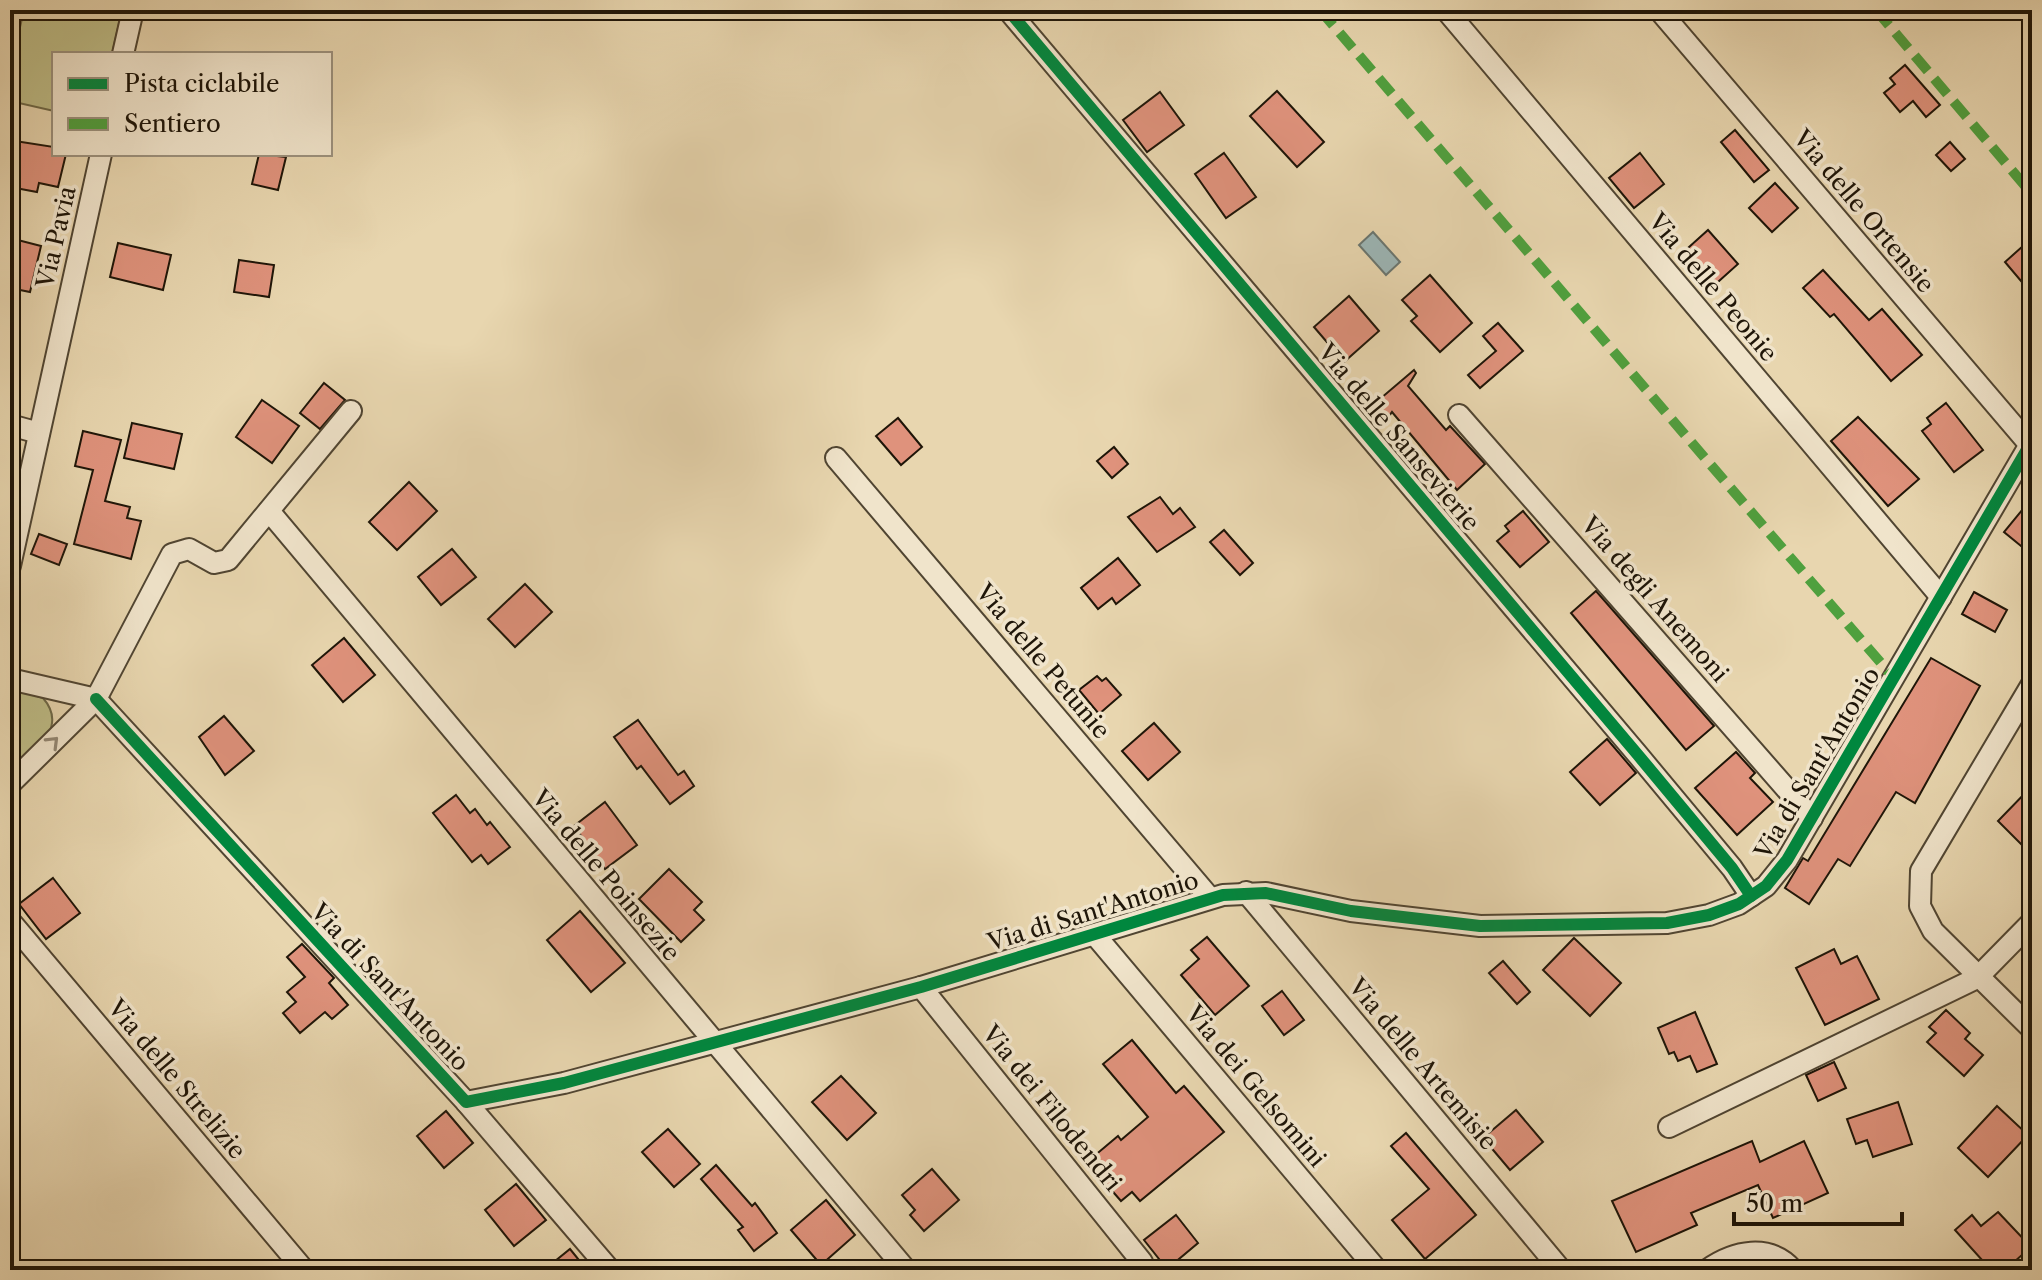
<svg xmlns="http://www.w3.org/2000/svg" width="2042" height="1280" viewBox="0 0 2042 1280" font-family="'Libre Caslon Text',serif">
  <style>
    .green { fill: #bebc86; stroke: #6e6847; stroke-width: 2 }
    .water { fill: #9cb6b6; stroke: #6a7670; stroke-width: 2 }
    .building { fill: #df927c; stroke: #1e1508; stroke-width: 2 }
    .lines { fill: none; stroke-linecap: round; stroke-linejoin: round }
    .minor-casing { stroke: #504532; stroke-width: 24 }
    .minor { stroke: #f0e4cb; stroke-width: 20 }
    .quiet { stroke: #4fa03e; stroke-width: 10; stroke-dasharray: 20 10; stroke-linecap: butt }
    .cycleway-casing { stroke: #f0e4cb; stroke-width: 17 }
    .cycleway { stroke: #00873e; stroke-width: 12 }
    .oneway { stroke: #928773 }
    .labels { text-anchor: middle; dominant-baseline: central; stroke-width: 7; stroke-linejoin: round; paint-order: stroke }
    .street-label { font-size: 24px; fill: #1e1508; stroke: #f0e4cb }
  </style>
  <rect width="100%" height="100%" fill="#e8d6af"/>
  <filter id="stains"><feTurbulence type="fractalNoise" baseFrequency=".0025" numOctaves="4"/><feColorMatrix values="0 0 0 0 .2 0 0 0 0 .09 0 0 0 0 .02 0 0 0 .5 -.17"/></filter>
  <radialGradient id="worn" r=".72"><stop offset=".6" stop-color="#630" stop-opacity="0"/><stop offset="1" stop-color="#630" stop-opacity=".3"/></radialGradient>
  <g class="green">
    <path d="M24,10H122L112,54H54V111L10,101V70Z"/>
    <path d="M10,687L43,698C70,729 32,753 10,772Z"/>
  </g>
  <path class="water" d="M1373,232L1400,262L1386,275L1359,245Z"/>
  <g class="building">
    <path d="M1905,65L1940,105L1926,117L1913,101L1900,112L1884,93L1895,84L1890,78Z"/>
    <path d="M1277,91L1324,142L1297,167L1250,116Z"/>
    <path d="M1160,92L1184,125L1147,152L1123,120Z"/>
    <path d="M1735,130L1769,170L1754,182L1721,142Z"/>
    <path d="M15,141L54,147V154H66L58,187L39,183L37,192L10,187Z"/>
    <path d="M1950,142L1965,159L1951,171L1936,155Z"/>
    <path d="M1224,153L1256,197L1226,218L1195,174Z"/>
    <path d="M1640,153L1664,184L1634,208L1609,178Z"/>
    <path d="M259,154L286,157L278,190L252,184Z"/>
    <path d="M1775,183L1798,208L1772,232L1749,208Z"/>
    <path d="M1708,230L1738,264L1709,290L1679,256Z"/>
    <path d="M10,238L41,246L30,292L10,288Z"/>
    <path d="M2032,238V294L2005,262Z"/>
    <path d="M118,243L171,255L163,290L110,277Z"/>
    <path d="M239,260L274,265L269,297L234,292Z"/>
    <path d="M1823,270L1869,320L1882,309L1922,355L1891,381L1834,314L1830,317L1803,288Z"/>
    <path d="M1430,275L1472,323L1440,352L1411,321L1417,316L1402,300Z"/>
    <path d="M1349,296L1379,331L1344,362L1314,327Z"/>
    <path d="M1498,323L1523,351L1480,388L1468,375L1496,351L1483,336Z"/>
    <path d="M1414,370L1416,373L1408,386L1446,430L1450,426L1485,464L1457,490L1392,412L1387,419L1374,404Z"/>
    <path d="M324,383L345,400L320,429L300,413Z"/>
    <path d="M262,400L299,426L272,463L236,437Z"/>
    <path d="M1946,403L1983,450L1954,472L1922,431L1931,424L1927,418Z"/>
    <path d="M1858,417L1919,479L1888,506L1831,441Z"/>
    <path d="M898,418L922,447L901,465L876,436Z"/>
    <path d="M132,423L182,434L174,469L124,458Z"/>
    <path d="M83,431L121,440L105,501L130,507L127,518L141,521L131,559L74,544L93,470L75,466Z"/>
    <path d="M1114,447L1128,464L1112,478L1097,461Z"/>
    <path d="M409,482L437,511L397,550L369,522Z"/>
    <path d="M1160,497L1173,514L1180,508L1195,527L1157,552L1128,517Z"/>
    <path d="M2032,498V555L2004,532Z"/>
    <path d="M1523,511L1549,542L1520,567L1497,541L1509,531L1505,526Z"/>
    <path d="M1224,530L1253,563L1240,575L1210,542Z"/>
    <path d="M39,534L67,544L59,565L31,554Z"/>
    <path d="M452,549L476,577L441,605L418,577Z"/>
    <path d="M1118,558L1140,585L1116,604L1112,598L1098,609L1081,588Z"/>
    <path d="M525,584L552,612L515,647L488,619Z"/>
    <path d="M1596,591L1714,726L1686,750L1571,613Z"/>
    <path d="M1974,592L2007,610L1995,632L1962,614Z"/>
    <path d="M344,638L375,675L343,702L312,665Z"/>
    <path d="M1931,658L1980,686L1915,803L1896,792L1850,866L1838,859L1809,904L1785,888L1803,858L1808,861Z"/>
    <path d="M1097,676L1102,681L1106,678L1121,695L1099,714L1079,690Z"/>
    <path d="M224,716L254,751L225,775L199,737Z"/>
    <path d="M638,720L678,775L684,771L694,786L670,804L641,766L637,769L614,737Z"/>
    <path d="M1154,723L1180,752L1148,780L1122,751Z"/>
    <path d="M1607,739L1636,773L1600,805L1570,772Z"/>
    <path d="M1736,752L1755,773L1750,778L1773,802L1737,835L1695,788Z"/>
    <path d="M2032,786V855L1998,821Z"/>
    <path d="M456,795L470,813L475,809L487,825L490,822L510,847L488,864L481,855L472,862L433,813Z"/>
    <path d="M605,802L637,845L605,869L574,826Z"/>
    <path d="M669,869L702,902L694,910L704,920L681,942L639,899Z"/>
    <path d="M53,878L80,913L46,939L19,904Z"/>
    <path d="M580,911L625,963L591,992L547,940Z"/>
    <path d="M1207,937L1249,986L1215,1015L1181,975L1199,959L1191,950Z"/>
    <path d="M1574,938L1621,983L1590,1016L1543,970Z"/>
    <path d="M302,944L334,978L329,983L348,1005L332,1019L325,1012L300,1033L283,1013L296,1002L287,992L305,977L287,957Z"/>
    <path d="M1834,949L1841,964L1857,956L1879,999L1825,1025L1796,968Z"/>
    <path d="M1503,961L1530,992L1517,1004L1489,973Z"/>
    <path d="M1282,991L1304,1020L1284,1035L1262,1006Z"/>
    <path d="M1946,1010L1970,1033L1965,1039L1983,1055L1964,1076L1927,1042L1936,1033L1929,1027Z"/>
    <path d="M1695,1012L1717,1064L1697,1072L1690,1056L1678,1061L1674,1052L1669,1054L1658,1028Z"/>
    <path d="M1132,1040L1176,1093L1184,1086L1224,1132L1140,1201L1132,1192L1121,1201L1087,1162L1118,1136L1121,1140L1148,1117L1103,1064Z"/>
    <path d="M1834,1062L1846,1088L1818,1101L1806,1075Z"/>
    <path d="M841,1076L876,1113L847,1140L812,1102Z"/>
    <path d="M1898,1102L1912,1144L1873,1157L1867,1140L1856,1144L1847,1119Z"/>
    <path d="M1997,1106L2028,1135L1988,1177L1958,1148Z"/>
    <path d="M1516,1110L1543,1142L1510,1170L1483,1138Z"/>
    <path d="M446,1111L473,1143L444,1168L417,1136Z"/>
    <path d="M668,1129L700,1164L674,1187L642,1152Z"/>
    <path d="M1406,1133L1476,1215L1425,1259L1392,1220L1429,1189L1391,1146Z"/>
    <path d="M1752,1141L1760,1162L1804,1141L1828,1193L1773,1218L1758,1185L1691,1213L1697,1225L1636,1252L1612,1201Z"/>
    <path d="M716,1165L752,1206L755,1203L777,1233L754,1251L738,1230L743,1227L701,1179Z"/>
    <path d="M932,1169L959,1200L924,1231L910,1215L915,1210L902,1195Z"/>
    <path d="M516,1184L546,1220L514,1246L485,1210Z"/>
    <path d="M826,1200L855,1235L821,1265L791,1230Z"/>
    <path d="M1998,1212L2031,1247L2005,1270H1991L1955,1230L1972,1215L1981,1226Z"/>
    <path d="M1176,1215L1198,1243L1167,1269L1144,1240Z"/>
    <path d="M570,1249L587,1270H544Z"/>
  </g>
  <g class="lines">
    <g class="minor-casing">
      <g id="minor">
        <path d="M1008,10L1638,755L1732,868L1751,896"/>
        <path d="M1446,10L1941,597"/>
        <path d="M1659,10L2030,445"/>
        <path d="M123,54L133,10"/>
        <path d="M1459,415L1812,818"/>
        <path d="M10,425L39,433"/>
        <path d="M836,458L1210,898"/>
        <path d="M269,511L906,1270"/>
        <path d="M10,566L101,154"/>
        <path d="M10,679L96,699"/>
        <path d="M2032,684L1921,871L1920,906L1933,931L2032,1029"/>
        <path d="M96,699L466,1102L564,1083L921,987L1223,895L1266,893L1351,911L1480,926L1667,923L1709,915L1739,904L1766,886L1787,860L2032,441"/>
        <path d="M10,784L96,699L172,554L189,549L214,563L228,560L351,411"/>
        <path d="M1246,892L1561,1270"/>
        <path d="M10,921L304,1270"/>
        <path d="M1095,935L1377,1270"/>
        <path d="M921,987L1142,1262"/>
        <path d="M466,1102L610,1270"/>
        <path d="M1669,1127L1977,978L2032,922"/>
        <path d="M1707,1270C1734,1251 1769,1243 1793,1270"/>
      </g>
    </g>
    <use href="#minor" class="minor"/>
    <g class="quiet">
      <path d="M1320,10L1893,677"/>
      <path d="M1876,10L2032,194"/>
    </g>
    <g class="cycleway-casing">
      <g id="cycleway">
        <path d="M1008,10L1638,755L1732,868L1751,896"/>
        <path d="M96,699L466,1102L564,1083L921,987L1223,895L1266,893L1351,911L1480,926L1667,923L1709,915L1739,904L1766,886L1787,860L2032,441"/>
      </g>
    </g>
    <use href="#cycleway" class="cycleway"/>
  </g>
  <defs><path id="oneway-chevron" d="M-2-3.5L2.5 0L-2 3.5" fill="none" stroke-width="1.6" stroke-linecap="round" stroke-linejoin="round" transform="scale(2)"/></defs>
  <use class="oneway" href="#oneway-chevron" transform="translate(53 742) rotate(-45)"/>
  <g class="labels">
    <g class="street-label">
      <text transform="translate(1864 211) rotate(50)">Via delle Ortensie</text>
      <text transform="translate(56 237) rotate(-77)">Via Pavia</text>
      <text transform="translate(1713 287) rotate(50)">Via delle Peonie</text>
      <text transform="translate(1399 437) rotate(50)">Via delle Sansevierie</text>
      <text transform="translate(1655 599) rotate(49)">Via degli Anemoni</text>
      <text transform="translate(1043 661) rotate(50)">Via delle Petunie</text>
      <text transform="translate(1817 763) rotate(-59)">Via di Sant'Antonio</text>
      <text transform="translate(606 875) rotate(50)">Via delle Poinsezie</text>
      <text transform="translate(1093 911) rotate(-17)">Via di Sant'Antonio</text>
      <text transform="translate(390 987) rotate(47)">Via di Sant'Antonio</text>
      <text transform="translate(1423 1064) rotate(50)">Via delle Artemisie</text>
      <text transform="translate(177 1079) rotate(50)">Via delle Strelizie</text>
      <text transform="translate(1256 1086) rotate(50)">Via dei Gelsomini</text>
      <text transform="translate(1052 1108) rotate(51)">Via dei Filodendri</text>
    </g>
  </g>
  <rect width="2042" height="1280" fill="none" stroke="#e8d6af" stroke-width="40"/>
  <rect x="12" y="12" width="2018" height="1256" fill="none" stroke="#1e1508" stroke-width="4"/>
  <rect x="20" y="20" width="2002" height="1240" fill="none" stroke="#1e1508" stroke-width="2"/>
  <rect x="52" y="52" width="280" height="104" fill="#f0e4cb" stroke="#9c917d" stroke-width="2"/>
  <rect x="68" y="78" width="40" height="12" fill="#00873e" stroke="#9c917d" stroke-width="2"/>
  <text x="124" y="92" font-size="24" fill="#1e1508">Pista ciclabile</text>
  <rect x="68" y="118" width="40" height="12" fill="#4fa03e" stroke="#9c917d" stroke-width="2"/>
  <text x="124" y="132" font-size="24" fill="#1e1508">Sentiero</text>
  <path d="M1734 1212v12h168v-12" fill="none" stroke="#1e1508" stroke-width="4"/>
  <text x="1746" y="1212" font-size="24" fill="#1e1508" stroke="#f0e4cb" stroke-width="6" paint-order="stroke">50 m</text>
  <rect width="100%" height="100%" filter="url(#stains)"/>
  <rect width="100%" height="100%" fill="url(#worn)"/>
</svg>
